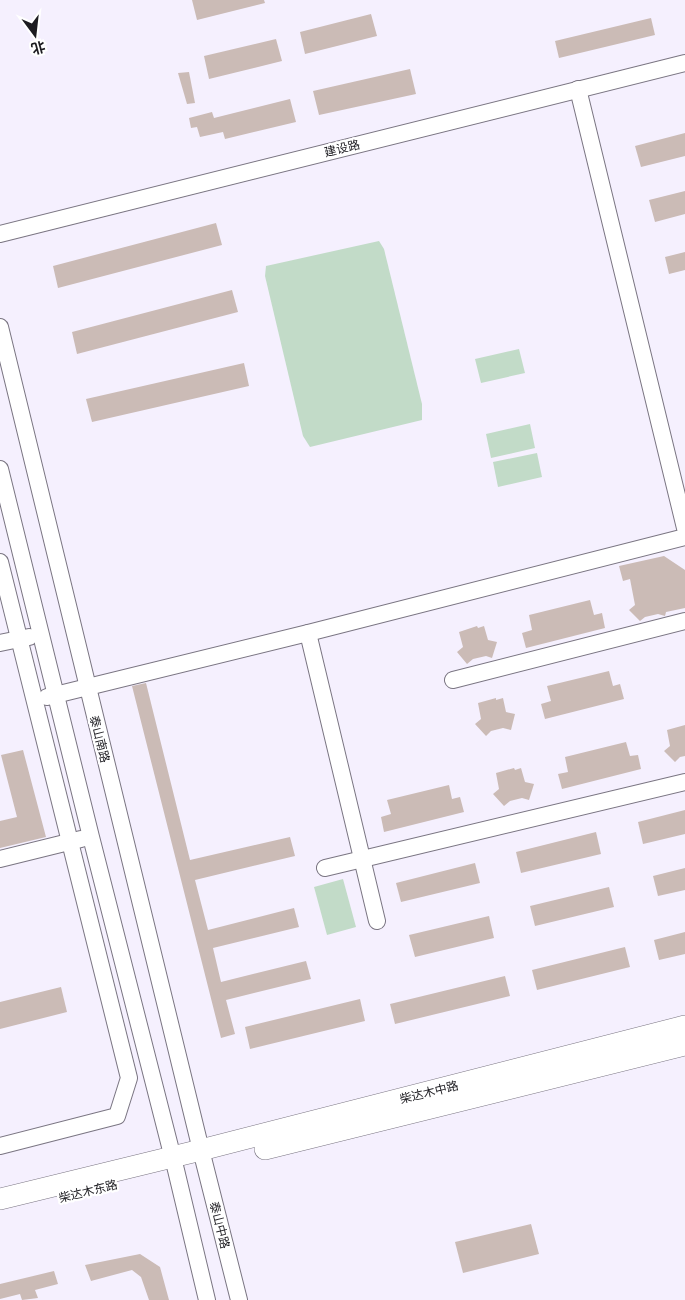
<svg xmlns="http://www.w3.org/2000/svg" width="685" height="1300" viewBox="0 0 685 1300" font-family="'IBM Plex Serif','Noto Sans SC',serif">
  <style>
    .green { fill: #c2dbc8 }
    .building { fill: #cbbbb6 }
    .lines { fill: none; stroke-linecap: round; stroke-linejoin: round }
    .minor-casing { stroke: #7a7582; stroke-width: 18 }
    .major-casing { stroke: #7a7582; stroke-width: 22 }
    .minor { stroke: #fff; stroke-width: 16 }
    .major { stroke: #fff; stroke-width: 21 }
    .labels { text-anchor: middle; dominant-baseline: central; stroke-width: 4.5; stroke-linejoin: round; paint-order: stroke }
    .street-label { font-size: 12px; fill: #1c1b20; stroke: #fff }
  </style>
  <rect width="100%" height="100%" fill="#f5f0fe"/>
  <g class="green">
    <path d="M379,241L384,249L422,404V420L310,447L303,436L265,276L266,266Z"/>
    <path d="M519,349L525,373L481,383L475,359Z"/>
    <path d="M530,424L535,448L491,458L486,434Z"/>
    <path d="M537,453L542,477L498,487L493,462Z"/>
    <path d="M343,879L356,927L327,935L314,887Z"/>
  </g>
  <g class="building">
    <path d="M192,0H264L265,3L197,20Z"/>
    <path d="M371,14L377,36L305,54L300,32Z"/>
    <path d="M651,18L655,35L559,58L555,41Z"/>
    <path d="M276,39L282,61L209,79L204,56Z"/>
    <path d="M410,69L416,94L319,115L313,91Z"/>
    <path d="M189,72L195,103L187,104L178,73Z"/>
    <path d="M290,99L296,122L225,139L223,132L200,137L197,127L191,128L189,118L212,112L214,118Z"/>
    <path d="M685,133V156L641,167L635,146Z"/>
    <path d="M685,191V214L655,222L649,200Z"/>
    <path d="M216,223L222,245L58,288L53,266Z"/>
    <path d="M685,252V270L669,274L665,257Z"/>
    <path d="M232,290L238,312L77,354L72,332Z"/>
    <path d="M244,363L249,386L92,422L86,399Z"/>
    <path d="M664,556L685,570V608L666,612L665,616L658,614L645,617L640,621L629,610L635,605L630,579L623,581L619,566Z"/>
    <path d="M590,600L594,615L602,613L605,628L526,648L522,633L532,630L529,615Z"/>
    <path d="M477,626L478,628L484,626L488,640L497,642L492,658L486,656L473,659L467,664L457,652L463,647L459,632Z"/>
    <path d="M609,671L613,686L620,684L624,699L545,719L541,704L551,701L547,686Z"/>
    <path d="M146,683L190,860L290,837L295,856L195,880L208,930L294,908L299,927L213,948L221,982L306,961L311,979L226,1000L235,1034L221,1038L132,686Z"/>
    <path d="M496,698V700L503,698L506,712L515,714L511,730L503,728L491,731L486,736L475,724L481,719L478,703Z"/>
    <path d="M685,725V756L680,757L675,762L664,751L670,746L667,730Z"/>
    <path d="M626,742L630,756L638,755L641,769L562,789L558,774L568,772L565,757Z"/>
    <path d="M23,750L46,837L0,848V821L17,817L1,755Z"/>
    <path d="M514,768L515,770L521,768L525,782L534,784L529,800L522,798L510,801L504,806L493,794L499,789L496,773Z"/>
    <path d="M449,785L452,799L460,797L464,812L384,832L381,817L391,814L387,800Z"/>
    <path d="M685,810V834L643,844L638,822Z"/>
    <path d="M596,832L601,854L521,873L516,852Z"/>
    <path d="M475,863L480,883L401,902L396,883Z"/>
    <path d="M685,868V890L658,896L653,876Z"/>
    <path d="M609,887L614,907L535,926L530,906Z"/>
    <path d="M489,916L494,938L415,957L409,935Z"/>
    <path d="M685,932V954L659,960L654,940Z"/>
    <path d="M625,947L630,967L537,990L532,970Z"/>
    <path d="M505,976L510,996L395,1024L390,1004Z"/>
    <path d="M61,987L67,1012L0,1029V1002Z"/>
    <path d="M360,999L365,1021L250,1049L245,1027Z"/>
    <path d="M531,1224L539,1254L463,1273L455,1242Z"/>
    <path d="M140,1254L160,1267L169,1300H149L141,1277L132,1270L91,1281L85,1265Z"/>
    <path d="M54,1271L58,1284L35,1290L38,1298L22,1300L20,1294L0,1299V1284Z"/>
  </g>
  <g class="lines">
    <g class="minor-casing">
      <g id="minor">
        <path d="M578,89L685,528"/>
        <path d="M0,234L685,63"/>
        <path d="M0,327L201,1150L239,1300"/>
        <path d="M0,469L91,837L176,1170L207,1300"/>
        <path d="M0,562L129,1078L117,1116L0,1146"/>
        <path d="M308,633L377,921"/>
        <path d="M0,643L29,637"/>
        <path d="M453,680L685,621"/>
        <path d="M47,697L308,633L685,537"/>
        <path d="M0,859L81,839"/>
        <path d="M325,868L685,782"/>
      </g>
    </g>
    <g class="major-casing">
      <g id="major">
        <path d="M265,1149L685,1045"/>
        <path d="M0,1199L201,1150L685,1026"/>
      </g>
    </g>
    <use href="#minor" class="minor"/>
    <use href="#major" class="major"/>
  </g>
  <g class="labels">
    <g class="street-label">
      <text transform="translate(342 148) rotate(-14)">建设路</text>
      <text transform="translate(100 739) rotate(76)">泰山南路</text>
      <text transform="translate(429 1092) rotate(-14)">柴达木中路</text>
      <text transform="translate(88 1191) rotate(-14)">柴达木东路</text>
      <text transform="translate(220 1225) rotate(76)">泰山中路</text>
    </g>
  </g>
  <g transform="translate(35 35) rotate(165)" stroke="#ffffff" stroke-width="4" paint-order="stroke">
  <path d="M0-4L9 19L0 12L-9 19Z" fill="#1c1b20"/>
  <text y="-8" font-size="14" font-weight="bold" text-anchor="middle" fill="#1c1b20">北</text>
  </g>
</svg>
